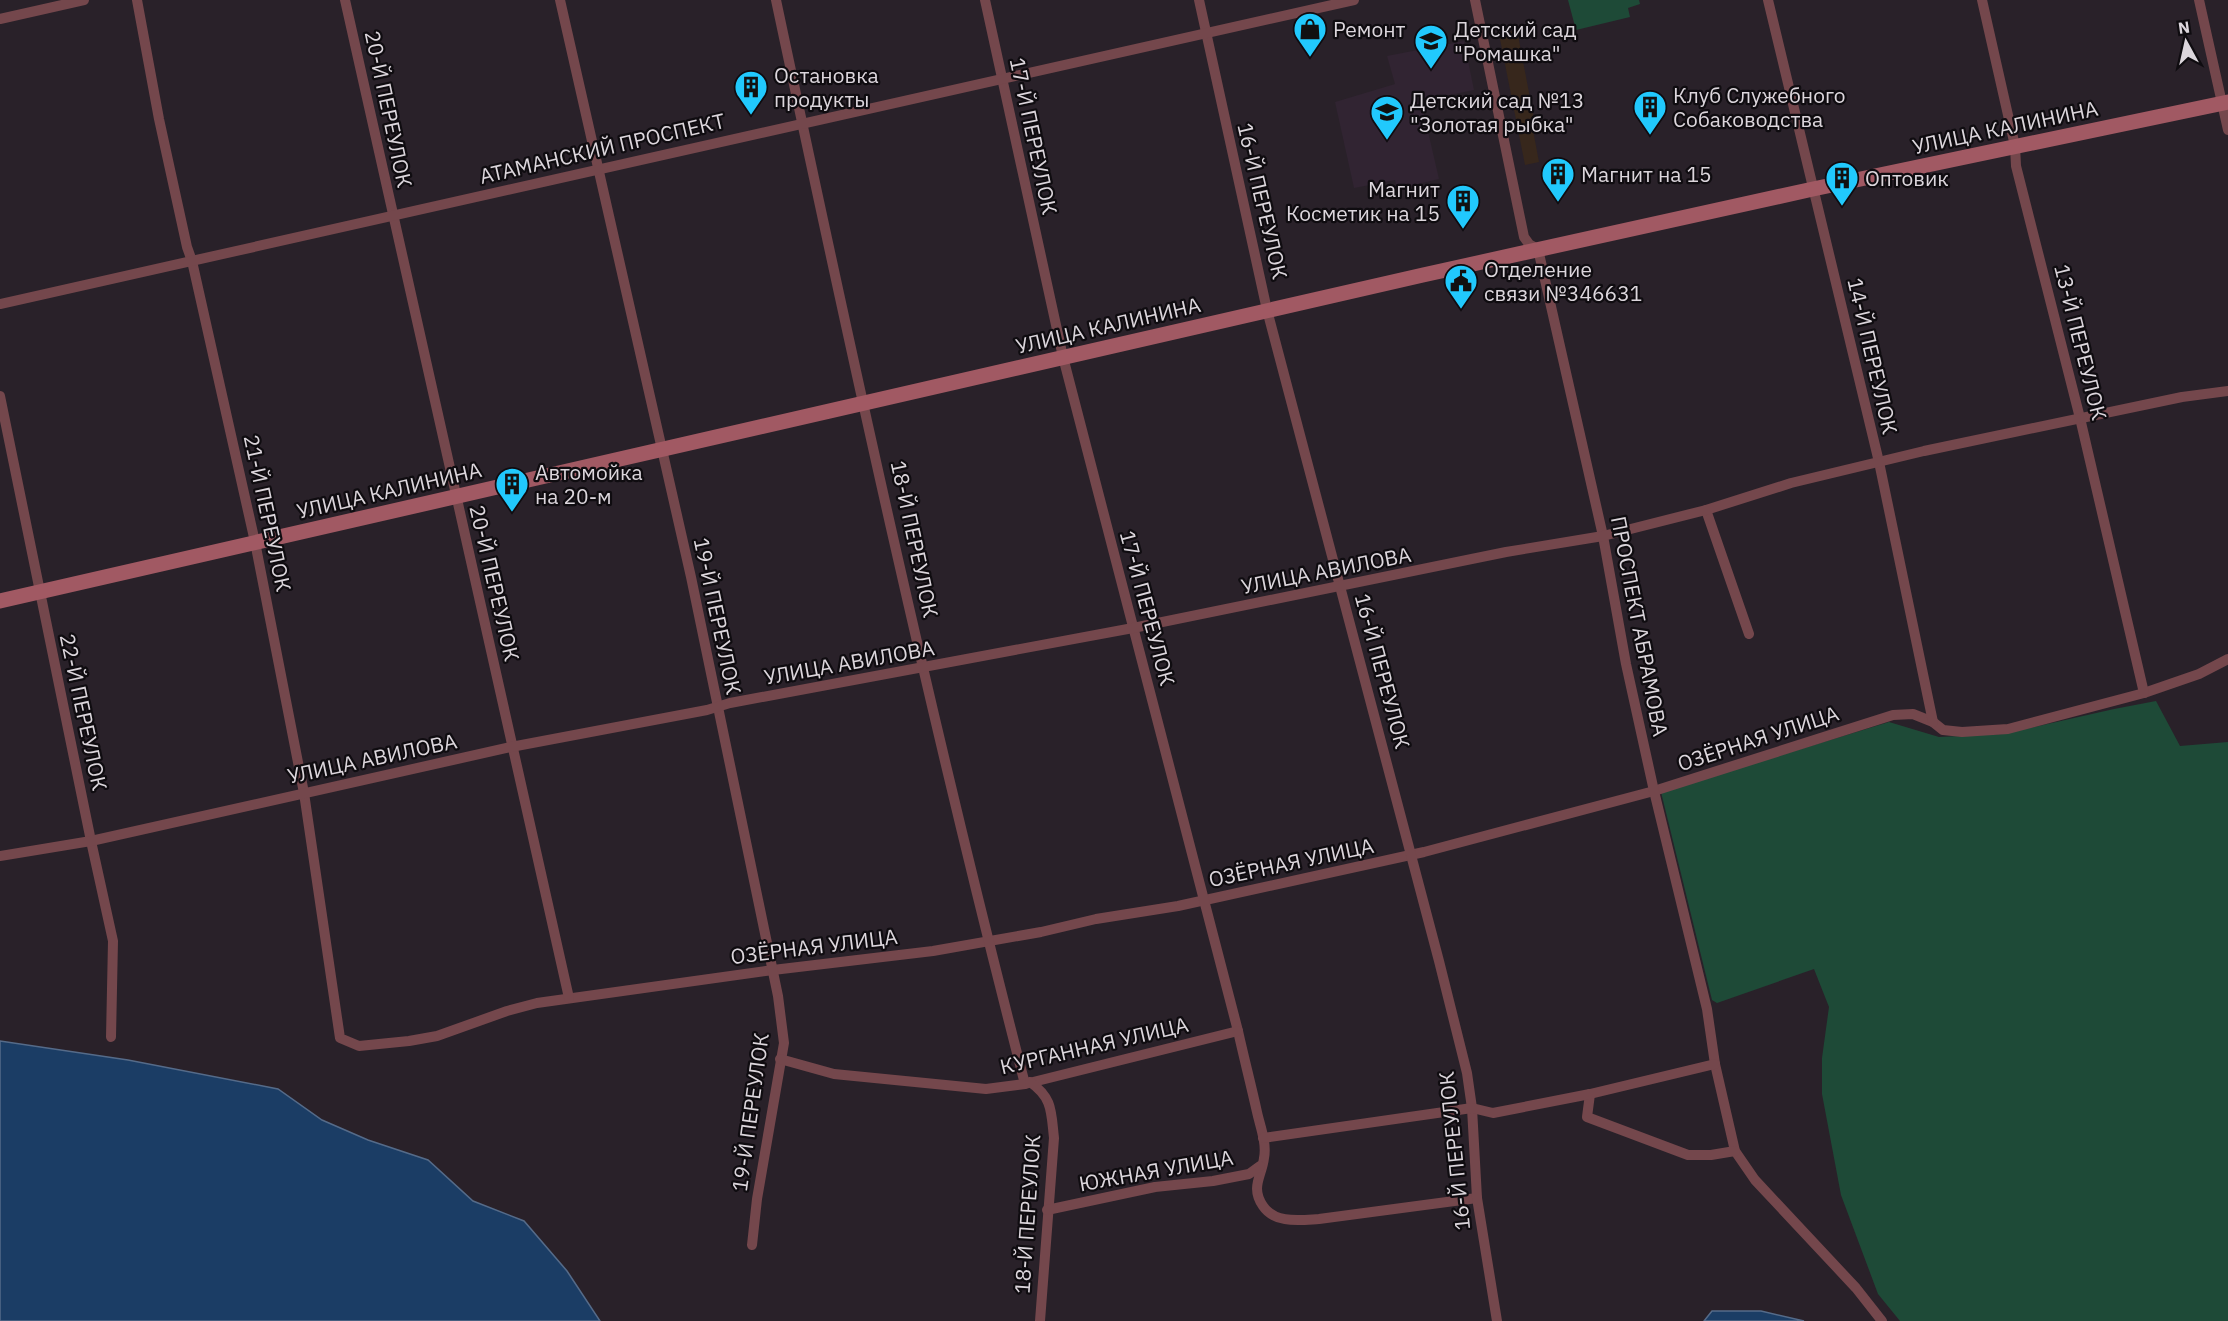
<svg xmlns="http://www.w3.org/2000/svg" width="2228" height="1321" viewBox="0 0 2228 1321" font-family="'IBM Plex Sans',sans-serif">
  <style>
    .commercial { fill: #37271c }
    .built { fill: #312432 }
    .green { fill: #1e4a37 }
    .water { fill: #1b3d65; stroke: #556b89; stroke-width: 1.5 }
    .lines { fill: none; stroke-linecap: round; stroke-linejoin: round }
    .minor { stroke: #74474c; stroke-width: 10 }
    .secondary { stroke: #a15963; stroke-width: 15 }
    .labels { text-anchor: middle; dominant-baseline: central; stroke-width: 4.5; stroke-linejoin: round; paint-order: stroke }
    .poi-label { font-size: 21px; fill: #dcd6dc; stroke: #0f0c10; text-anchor: start }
    .street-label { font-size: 21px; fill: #dcd6dc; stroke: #0f0c10 }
  </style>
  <rect width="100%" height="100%" fill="#292129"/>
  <path class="commercial" d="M1517,30L1536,129L1533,130L1539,162L1525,165L1499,34Z"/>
  <path class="built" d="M1464,41L1474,90L1421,101L1439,179L1397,189L1395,180L1354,188L1335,102L1395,84L1387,56Z"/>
  <g class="green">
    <path d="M1568,0H1639L1640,4L1628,8L1630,17L1576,30Z"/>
    <path d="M2156,701L2180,746L2228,742V1321H1900L1878,1294L1841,1195L1822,1094V1058L1829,1007L1814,969L1717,1003L1712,1000L1661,792L1889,722L1939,737L2003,734L2114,709Z"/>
  </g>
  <g class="water">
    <path d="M0,1041L128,1060L278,1089L322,1120L368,1140L428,1160L473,1201L524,1221L567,1271L600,1321H0Z"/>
    <path d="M1712,1311H1761L1804,1321H1704Z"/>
  </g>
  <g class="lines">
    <g class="minor">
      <path d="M137,0L159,119L187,247L192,261L255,542L304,793L340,1038L359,1046L409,1041L437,1036L507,1011L537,1003L773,970L933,951L1041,932L1096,919L1178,906L1424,852L1654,791L1893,715L1913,714L1933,722L1943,730L1962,732L2008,729L2144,693L2199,674L2228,659"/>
      <path d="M345,0L569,998"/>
      <path d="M560,0L691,577L778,996L784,1043L757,1199L752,1245"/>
      <path d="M776,0C853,363 932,725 1025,1084"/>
      <path d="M985,0L1063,357L1238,1031C1244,1058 1251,1085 1257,1112C1260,1126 1267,1143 1264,1158C1262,1176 1250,1187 1263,1206C1275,1224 1300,1220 1319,1219L1477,1198"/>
      <path d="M1199,0L1267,310L1439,961L1467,1073L1472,1108L1477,1198L1497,1321"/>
      <path d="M1475,0L1524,237L1529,244L1538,249L1603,536L1626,664L1654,791L1707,1009L1715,1064L1735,1151L1755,1180L1856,1288L1882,1321"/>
      <path d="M1768,0L1879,462L1933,722"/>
      <path d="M1982,0L2015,146L2016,166L2080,418L2144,693"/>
      <path d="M2199,0L2228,130"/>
      <path d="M0,19L84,0"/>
      <path d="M0,304L1354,0"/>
      <path d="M0,396L91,841L113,941L111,1037"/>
      <path d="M1706,510L1749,634"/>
      <path d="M0,856L91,841L511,747L707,710L730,703L1133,628L1506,552L1603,536L1706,510L1791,483L1924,451L2182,397L2228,391"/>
      <path d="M780,1059L834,1074L986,1089L1025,1084L1238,1031"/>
      <path d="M1030,1082C1053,1098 1051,1112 1054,1138L1040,1321"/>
      <path d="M1590,1094L1587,1117L1688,1155H1711L1735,1151"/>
      <path d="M1263,1138L1472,1108L1493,1113L1590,1094L1715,1064"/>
      <path d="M1047,1210L1155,1187L1213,1181L1249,1174L1260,1166"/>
    </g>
    <path class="secondary" d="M0,601L1423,275L1813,189L2228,102"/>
  </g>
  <defs>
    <g id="shop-pin" transform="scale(1.725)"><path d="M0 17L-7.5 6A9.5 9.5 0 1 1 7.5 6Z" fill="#21c9fd" stroke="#0f0c10"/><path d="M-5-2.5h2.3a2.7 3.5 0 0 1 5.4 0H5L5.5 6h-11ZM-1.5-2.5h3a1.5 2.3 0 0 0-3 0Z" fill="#111"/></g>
    <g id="school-pin" transform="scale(1.725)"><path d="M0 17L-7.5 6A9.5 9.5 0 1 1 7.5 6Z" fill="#21c9fd" stroke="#0f0c10"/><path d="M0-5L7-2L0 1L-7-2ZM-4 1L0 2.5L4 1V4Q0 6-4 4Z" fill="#111"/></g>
    <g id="building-pin" transform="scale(1.725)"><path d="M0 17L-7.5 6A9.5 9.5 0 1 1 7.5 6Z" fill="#21c9fd" stroke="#0f0c10"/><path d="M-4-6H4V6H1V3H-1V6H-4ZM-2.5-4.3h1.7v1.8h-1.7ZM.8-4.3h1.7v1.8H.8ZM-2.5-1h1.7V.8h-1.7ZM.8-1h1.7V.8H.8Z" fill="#111"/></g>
    <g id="civic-pin" transform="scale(1.725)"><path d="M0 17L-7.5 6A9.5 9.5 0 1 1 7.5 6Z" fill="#21c9fd" stroke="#0f0c10"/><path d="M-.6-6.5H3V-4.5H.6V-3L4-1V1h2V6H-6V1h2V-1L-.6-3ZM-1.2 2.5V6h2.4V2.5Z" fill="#111"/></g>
  </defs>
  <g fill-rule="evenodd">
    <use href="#shop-pin" x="1310" y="29"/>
    <use href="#school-pin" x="1431" y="41"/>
    <use href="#building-pin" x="751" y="87"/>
    <use href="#building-pin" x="1650" y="107"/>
    <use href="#school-pin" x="1387" y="112"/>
    <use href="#building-pin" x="1558" y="174"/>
    <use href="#building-pin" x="1842" y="178"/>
    <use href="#building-pin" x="1463" y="201"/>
    <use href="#civic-pin" x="1461" y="281"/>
    <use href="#building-pin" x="512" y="484"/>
  </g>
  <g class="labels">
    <g class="poi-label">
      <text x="1333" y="29">Ремонт</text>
      <text x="1454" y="29">Детский сад<tspan x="1454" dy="24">"Ромашка"</tspan></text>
      <text x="774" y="75">Остановка<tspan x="774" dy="24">продукты</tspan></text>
      <text x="1673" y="95">Клуб Служебного<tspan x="1673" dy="24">Собаководства</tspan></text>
      <text x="1410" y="100">Детский сад №13<tspan x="1410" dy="24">"Золотая рыбка"</tspan></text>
      <text x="1581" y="174">Магнит на 15</text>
      <text x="1865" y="178">Оптовик</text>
      <text x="1440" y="189" text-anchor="end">Магнит<tspan x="1440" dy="24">Косметик на 15</tspan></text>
      <text x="1484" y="269">Отделение<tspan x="1484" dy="24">связи №346631</tspan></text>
      <text x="535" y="472">Автомойка<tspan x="535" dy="24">на 20-м</tspan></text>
    </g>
    <g class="street-label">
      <text transform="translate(389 109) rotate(78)">20-Й ПЕРЕУЛОК</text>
      <text transform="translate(2005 127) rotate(-12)">УЛИЦА КАЛИНИНА</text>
      <text transform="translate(1034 136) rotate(78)">17-Й ПЕРЕУЛОК</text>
      <text transform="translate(602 148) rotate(-13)">АТАМАНСКИЙ ПРОСПЕКТ</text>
      <text transform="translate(1263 201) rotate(77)">16-Й ПЕРЕУЛОК</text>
      <text transform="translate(1108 325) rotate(-13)">УЛИЦА КАЛИНИНА</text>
      <text transform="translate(2081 342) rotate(76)">13-Й ПЕРЕУЛОК</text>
      <text transform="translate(1873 356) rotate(77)">14-Й ПЕРЕУЛОК</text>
      <text transform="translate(389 490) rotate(-13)">УЛИЦА КАЛИНИНА</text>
      <text transform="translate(268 513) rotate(78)">21-Й ПЕРЕУЛОК</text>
      <text transform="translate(915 539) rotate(78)">18-Й ПЕРЕУЛОК</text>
      <text transform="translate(1326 570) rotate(-11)">УЛИЦА АВИЛОВА</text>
      <text transform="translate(495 583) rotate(77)">20-Й ПЕРЕУЛОК</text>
      <text transform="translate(1148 608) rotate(75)">17-Й ПЕРЕУЛОК</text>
      <text transform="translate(718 616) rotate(78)">19-Й ПЕРЕУЛОК</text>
      <text transform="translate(1640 626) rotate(79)">ПРОСПЕКТ АБРАМОВА</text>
      <text transform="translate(849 662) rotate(-10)">УЛИЦА АВИЛОВА</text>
      <text transform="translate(1383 671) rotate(75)">16-Й ПЕРЕУЛОК</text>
      <text transform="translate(84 712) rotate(78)">22-Й ПЕРЕУЛОК</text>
      <text transform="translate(1758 738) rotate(-18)">ОЗЁРНАЯ УЛИЦА</text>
      <text transform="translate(372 758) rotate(-12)">УЛИЦА АВИЛОВА</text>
      <text transform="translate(1291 862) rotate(-12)">ОЗЁРНАЯ УЛИЦА</text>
      <text transform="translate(814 946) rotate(-7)">ОЗЁРНАЯ УЛИЦА</text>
      <text transform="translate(1094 1045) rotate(-13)">КУРГАННАЯ УЛИЦА</text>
      <text transform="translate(750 1112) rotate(-82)">19-Й ПЕРЕУЛОК</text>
      <text transform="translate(1454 1151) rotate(-96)">16-Й ПЕРЕУЛОК</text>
      <text transform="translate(1156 1170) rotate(-10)">ЮЖНАЯ УЛИЦА</text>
      <text transform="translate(1027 1214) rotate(-86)">18-Й ПЕРЕУЛОК</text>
    </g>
  </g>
  <g transform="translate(2186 42) rotate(352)" stroke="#0f0c10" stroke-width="4.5" paint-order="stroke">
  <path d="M0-4.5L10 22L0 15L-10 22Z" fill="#dcd6dc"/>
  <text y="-9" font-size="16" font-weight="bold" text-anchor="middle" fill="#dcd6dc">N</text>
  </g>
</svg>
